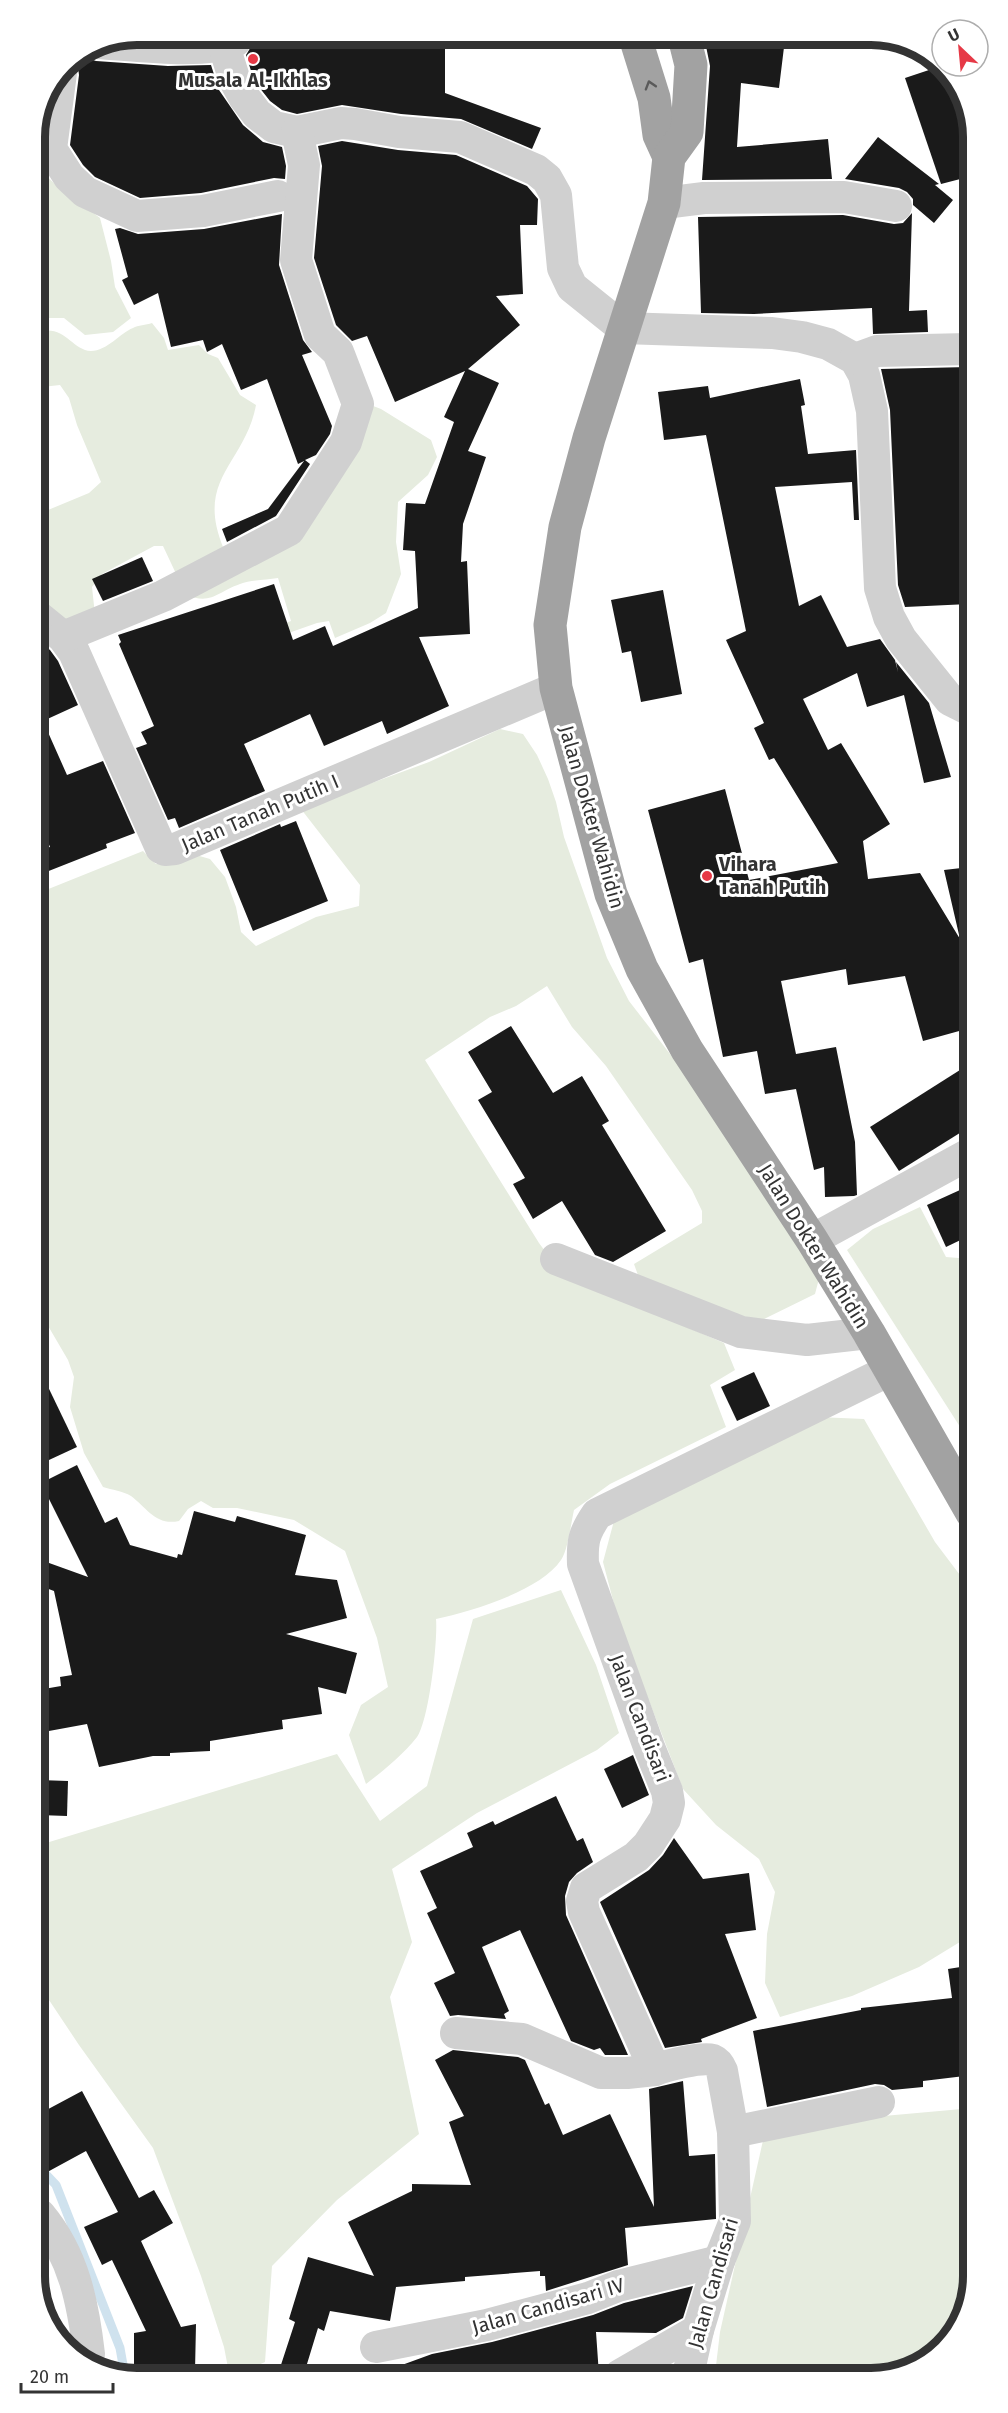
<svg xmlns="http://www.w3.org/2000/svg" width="1008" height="2413" viewBox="0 0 1008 2413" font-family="'Fira Sans',sans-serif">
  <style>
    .green { fill: #e6ecdf }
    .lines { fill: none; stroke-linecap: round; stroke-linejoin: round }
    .stream { stroke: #cfe2ee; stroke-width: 9 }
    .building { fill: #1a1a1a }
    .minor { stroke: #d0d0d0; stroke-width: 32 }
    .trunk { stroke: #a2a2a2; stroke-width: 33 }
    .oneway { stroke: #5a5a5a }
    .poi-dot { fill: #e63946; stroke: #fff; stroke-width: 2 }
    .labels { text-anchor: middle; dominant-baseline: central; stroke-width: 6; stroke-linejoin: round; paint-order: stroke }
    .poi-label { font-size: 20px; font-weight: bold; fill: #333; stroke: #fff }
    .street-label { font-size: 20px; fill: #333; stroke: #fff }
    .rim { fill: none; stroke: #333; stroke-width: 8 }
  </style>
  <rect width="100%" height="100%" fill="#fff"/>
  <g class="green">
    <path d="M35,166L54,183L100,218L111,261L115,287L131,318L113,332L85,335L64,318H35Z"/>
    <path d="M152,323L164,338L168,350L199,345L208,354L218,358L240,395L256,405C245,464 195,478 223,547L276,542L368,404L381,409L431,440L437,457L428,475L398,502L396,542L401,574L386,613L370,623L335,638L329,621L317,623L280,636L278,626L291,621L278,578C266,580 251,580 240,584C217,592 212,605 186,595L163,546H154L102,574L92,587L96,624L83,633L36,607V515L89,493L101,482L77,425L69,398L60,385L42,387L35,386V333C64,322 71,350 91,351C107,351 120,333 133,328C138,325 146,325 152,323Z"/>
    <path d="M500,729L523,734L537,755L548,779L556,802L564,837L607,958L629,1001L739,1143L821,1271L815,1294L758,1322L639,1278L634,1264L702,1223V1211L692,1190L606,1066L572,1027L547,986L516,1006L490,1017L425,1060L539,1243L565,1278L595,1288L724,1343L735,1370L710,1385L726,1427L610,1484L574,1510C571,1523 568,1550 561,1560C540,1591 472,1611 436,1619C438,1640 429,1720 417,1737C403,1755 384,1770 366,1784L349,1735L361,1705L388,1687L377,1638L345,1551L294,1520L237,1508H213L201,1501L188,1509L179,1521C156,1526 147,1508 131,1496C123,1491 112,1490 103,1487L84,1453L70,1407L74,1377L68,1360L37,1307L36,894L143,851L156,864L196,855L210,859L225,877L236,907L241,932L256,946L316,917L359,906L360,885L301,809L429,762Z"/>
    <path d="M920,1207L946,1257L971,1259V1444L847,1250L873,1229Z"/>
    <path d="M818,1417L864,1419L935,1542L972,1591L973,1934L919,1967L852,1996L780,2017L765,1983L767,1934L775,1892L759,1859L716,1825L683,1789L619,1623L603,1562L615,1517Z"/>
    <path d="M561,1590L596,1665L619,1733L597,1750L477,1813L392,1869L412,1942L390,1997L419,2134L337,2200L272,2266L265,2362L230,2378L224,2347L201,2276L153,2148L79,2045L39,1985V1880L46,1843L337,1754L380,1821L427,1786L473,1619Z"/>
    <path d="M973,2108V2277L953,2338L904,2373L715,2374L720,2332L764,2136L850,2119Z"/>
  </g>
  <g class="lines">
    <path class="stream" d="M39,2167L56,2185L120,2348L125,2376"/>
  </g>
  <g class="building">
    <path d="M704,36H755L785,39L779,88L741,83L737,147L828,139L832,179L702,180L710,66Z"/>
    <path d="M445,39V93L541,128L532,149L461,119L401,114L342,105L297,114L282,110L270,101L259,87L252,74L246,55L252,45V41Z"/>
    <path d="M82,53L87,58L96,61L168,66L211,65L219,90L243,125L263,142L282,147L286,166L285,179L274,178L201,193L140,198L95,177L83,165L70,145L79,75L78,67L73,59Z"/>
    <path d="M941,66L968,104V177L941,184L905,78Z"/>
    <path d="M878,137L939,184L935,185L953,200L934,223L913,205V199L907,192L899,188L845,179Z"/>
    <path d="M342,141L398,150L456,155L527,186L538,199L537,225H520L523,294L496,296L520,325L468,369L499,383L468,451L486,457L463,524L461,562L467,561L470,634L419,637L449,706L387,734L382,721L324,746L310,714L244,744L265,791L179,828L175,818L168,820L136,748L147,744L141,732L154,726L119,644L121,642L118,635L274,584L293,640L325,626L333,646L418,608L415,551L403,550L406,503L425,504L454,422L444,417L465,371L395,402L367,336L352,341L336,325L314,258L322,166L318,146Z"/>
    <path d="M912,213L909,311L927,310L928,332L873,334L872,308L754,314L701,313L698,217L843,215L894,224L903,223Z"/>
    <path d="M282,214L279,265L303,340L312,352L302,355L332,426L330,434L316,455L305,460L310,464L276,516L227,542L222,529L268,509L304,461L298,464L267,379L241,390L222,344L207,352L203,340L171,347L158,293L134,305L122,280L128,277L115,229L120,228L138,234L204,229Z"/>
    <path d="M969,367V604L905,607L898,585L890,410L881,369Z"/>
    <path d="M800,379L805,405L801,406L808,454L856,450L859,520H854L852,482L775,487L799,606L821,595L847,647L880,639L895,660L898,672L896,662L929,703L951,777L924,783L904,695L867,707L857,673L803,699L828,750L841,743L890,824L863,841L868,879L920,873L960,939L944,870L970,867V940L961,941L965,949L970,986V1028L923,1041L905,976L848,985L846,969L781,981L796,1054L836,1047L855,1142L857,1195L854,1196L825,1197L824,1167L814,1170L796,1089L765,1094L757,1051L723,1057L703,959L689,963L648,810L725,789L749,880L838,863L774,758L769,760L754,728L764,723L726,640L746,631L706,435L664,440L658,392L708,386L710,398Z"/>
    <path d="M142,557L153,581L103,601L92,579Z"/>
    <path d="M663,590L682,694L641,702L631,651L622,653L611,600Z"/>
    <path d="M36,638L50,650L58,661L78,705L43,721L67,775L103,761L135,833L106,844L107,848L36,876V850L50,847L36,813Z"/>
    <path d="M296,821L328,901L253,931L220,850L280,824L281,827Z"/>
    <path d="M511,1026L553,1093L582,1076L609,1121L602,1125L666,1231L613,1262L595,1255L562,1201L533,1219L513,1184L525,1178L478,1100L492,1092L468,1052Z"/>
    <path d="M971,1063V1126L899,1171L870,1127Z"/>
    <path d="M971,1185V1235L946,1247L927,1205Z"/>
    <path d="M38,1366L77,1447L49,1460L38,1437Z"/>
    <path d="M754,1372L770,1406L737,1421L721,1387Z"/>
    <path d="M77,1465L105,1523L117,1517L130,1545L177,1558L178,1554L182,1555L194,1511L235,1522L237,1516L306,1535L295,1575L337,1580L347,1618L286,1634L357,1653L346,1694L318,1687L322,1714L282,1720L283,1729L210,1741V1751L170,1753V1756H153L99,1767L87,1724L38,1733V1690L61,1686L60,1677L72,1675L54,1591L38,1585V1559L88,1577L41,1483Z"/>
    <path d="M633,1755L649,1795L622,1808L604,1769Z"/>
    <path d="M39,1780L68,1781L67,1816L39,1815Z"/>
    <path d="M556,1796L577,1841L583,1838L593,1862L577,1873L569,1882L565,1896L566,1915L628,2055H605L600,2048L594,2050L571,2041L520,1930L482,1947L509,2011L504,2014L506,2019L458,2015L450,2016L434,1983L455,1973L427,1913L437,1908L420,1871L473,1847L467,1833L493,1821L495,1825Z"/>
    <path d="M674,1838L703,1879L749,1873L756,1930L725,1934L757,2018L701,2039L702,2042L665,2048L600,1902L649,1870L663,1855Z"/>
    <path d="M973,1965V2075L923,2081V2087L892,2090L884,2085L875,2084L767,2107L753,2031L861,2010V2008L952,1998L948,1969Z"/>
    <path d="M453,2050L518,2057L525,2060L545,2105L549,2103L563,2135L610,2114L654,2207L649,2089L683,2081L689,2156L715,2154L716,2219L625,2228L628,2265L546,2291L545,2276H540V2271L465,2277V2281L396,2287L390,2321L330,2311L324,2331L318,2328L303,2377H277L295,2322L289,2319L308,2257L374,2276L348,2222L412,2191V2184L471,2185L449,2122L464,2116L435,2060Z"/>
    <path d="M82,2091L139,2198L154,2190L173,2223L141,2241L181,2327L196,2324L195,2371H187V2378H150V2371L134,2372V2333L146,2331L112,2260L102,2265L84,2227L118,2212L86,2151L40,2176L39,2114Z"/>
    <path d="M693,2286L683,2318L656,2333L596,2332L599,2375L381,2377L380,2373L432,2354L492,2342L593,2315L624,2303Z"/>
  </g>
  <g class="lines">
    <g class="minor">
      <path d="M97,43C133,45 204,55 235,41"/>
      <path d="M224,46L235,81L244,97L257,114L274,127L297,132L341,123L355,124L399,132L460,137L536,170L547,179L556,195L563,268L572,287L623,328L772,333L802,337L828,344L855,359L864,375L872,411L880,588L889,617L901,639L950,700L970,710"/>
      <path d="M61,73L51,149L69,177L85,192L137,216L203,211L278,196"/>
      <path d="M664,203L704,198L844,197L896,206"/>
      <path d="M855,359L877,351L969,349"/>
      <path d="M36,615L63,637L74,652L161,848L165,850L175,849L556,688"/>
      <path d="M63,637L163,596L289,530L346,442L358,404L338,352L320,335L296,260L304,165L297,132"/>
      <path d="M812,1240L971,1153"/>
      <path d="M556,1259L741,1332L807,1340L869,1333"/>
      <path d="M456,2033L522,2039L601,2073H627L655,2070"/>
      <path d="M733,2132L879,2102"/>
      <path d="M40,2215C74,2256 83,2303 89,2354L86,2361"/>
      <path d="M376,2347L487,2325L588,2298L618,2286L719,2261"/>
      <path d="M620,2375L698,2330"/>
      <path d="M688,2375L698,2330L719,2261L735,2221L733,2132L722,2071C720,2066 718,2062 713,2060C701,2057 667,2065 655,2070L584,1912L582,1901L586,1888L636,1857L648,1845L665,1819L669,1803L667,1791L649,1747L583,1564C582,1541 584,1533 597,1514L890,1370"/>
    </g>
    <g class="trunk">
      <path d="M635,37L654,98L659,135L669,157"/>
      <path d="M684,37L691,65L687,132L669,157L664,203L589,438L565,527L550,625L556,688L611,894L642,969L687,1050L812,1240L869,1333L972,1513"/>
    </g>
  </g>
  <defs><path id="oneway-chevron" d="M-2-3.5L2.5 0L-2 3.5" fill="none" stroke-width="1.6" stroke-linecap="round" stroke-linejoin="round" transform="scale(1.5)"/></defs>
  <use class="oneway" href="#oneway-chevron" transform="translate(650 85) rotate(-107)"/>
  <g class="poi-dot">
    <circle cx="253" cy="59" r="6"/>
    <circle cx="707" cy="876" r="6"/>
  </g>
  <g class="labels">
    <g class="poi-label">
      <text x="253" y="80">Musala Al-Ikhlas</text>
      <text x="719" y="864" text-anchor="start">Vihara<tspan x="719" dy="23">Tanah Putih</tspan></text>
    </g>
    <g class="street-label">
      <text transform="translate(260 813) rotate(-23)">Jalan Tanah Putih I</text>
      <text transform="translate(592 817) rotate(74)">Jalan Dokter Wahidin</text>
      <text transform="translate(814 1246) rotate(58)">Jalan Dokter Wahidin</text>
      <text transform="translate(640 1718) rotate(69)">Jalan Candisari</text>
      <text transform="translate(713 2283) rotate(-74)">Jalan Candisari</text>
      <text transform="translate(548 2306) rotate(-16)">Jalan Candisari IV</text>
    </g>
  </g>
  <path d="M0 0H1008V2413H0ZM137 45H871A92 92 0 0 1 963 137V2276A92 92 0 0 1 871 2368H137A92 92 0 0 1 45 2276V137A92 92 0 0 1 137 45Z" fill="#fff" fill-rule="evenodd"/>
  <path class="rim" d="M137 45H871A92 92 0 0 1 963 137V2276A92 92 0 0 1 871 2368H137A92 92 0 0 1 45 2276V137A92 92 0 0 1 137 45Z"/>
  <g transform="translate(960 48) rotate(334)"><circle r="28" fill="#ffffff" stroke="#adadad" stroke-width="1.5"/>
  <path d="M0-4.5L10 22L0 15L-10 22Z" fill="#e63946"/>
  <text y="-9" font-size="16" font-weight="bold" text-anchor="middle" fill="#333333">U</text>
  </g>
  <path d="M21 2383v9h92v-9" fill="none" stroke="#333333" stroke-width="3"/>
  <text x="30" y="2383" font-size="18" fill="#333333" stroke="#ffffff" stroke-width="4.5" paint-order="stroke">20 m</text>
</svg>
